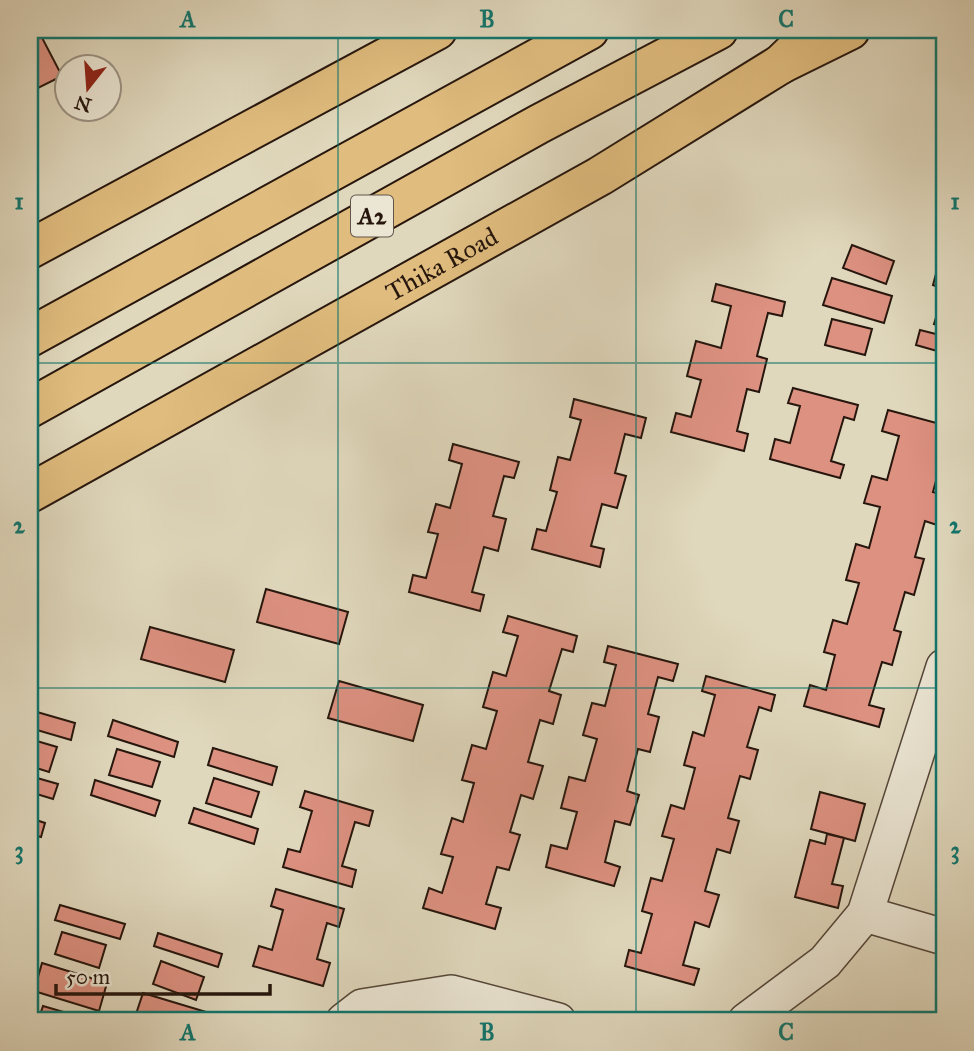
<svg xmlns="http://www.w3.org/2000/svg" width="974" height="1051" viewBox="0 0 974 1051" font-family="'IM FELL Great Primer',serif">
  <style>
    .building { fill: #dd9181; stroke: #26160d; stroke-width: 2 }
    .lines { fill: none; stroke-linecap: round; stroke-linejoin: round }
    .minor-casing { stroke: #544639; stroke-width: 38 }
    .major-casing { stroke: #26160d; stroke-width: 42 }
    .highway-casing { stroke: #26160d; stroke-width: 42 }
    .minor { stroke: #ebe6d4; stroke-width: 35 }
    .major { stroke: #e0bc7e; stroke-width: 38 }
    .highway { stroke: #e0bc7e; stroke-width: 38 }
    .grid { fill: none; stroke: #0f766e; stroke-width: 2; stroke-opacity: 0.55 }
    .labels { text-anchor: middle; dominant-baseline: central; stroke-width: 7; stroke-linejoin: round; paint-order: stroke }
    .shield { fill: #ebe6d4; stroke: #615449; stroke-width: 2 }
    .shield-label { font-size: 24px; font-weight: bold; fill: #26160d }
    .street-label { font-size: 26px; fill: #26160d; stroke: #ebe6d4 }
    .neatline { fill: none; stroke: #0f766e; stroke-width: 2.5 }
    .grid-label { font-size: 23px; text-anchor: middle; font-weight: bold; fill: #0f766e }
  </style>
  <rect width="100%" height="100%" fill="#e0d8bd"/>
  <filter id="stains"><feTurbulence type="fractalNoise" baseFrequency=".00286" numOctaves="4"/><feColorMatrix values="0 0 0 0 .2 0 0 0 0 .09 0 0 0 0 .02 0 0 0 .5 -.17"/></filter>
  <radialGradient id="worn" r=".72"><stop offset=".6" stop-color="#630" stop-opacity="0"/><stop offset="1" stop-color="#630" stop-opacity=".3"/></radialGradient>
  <g class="building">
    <path d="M30,30H38L62,76L30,92Z"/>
    <path d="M852,245L894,261L886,284L843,268Z"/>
    <path d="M937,270L944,272V289L933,285Z"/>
    <path d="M832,278L892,296L884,323L823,305Z"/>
    <path d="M716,284L785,302L782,316L768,313L757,356L767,359L759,392L747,389L737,431L748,434L744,451L671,432L676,413L691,417L701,380L687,376L696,341L721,348L731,306L712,301Z"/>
    <path d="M942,298L944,299V327L934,324Z"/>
    <path d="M832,319L872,329L865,355L825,345Z"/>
    <path d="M920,330L944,336V353L916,345Z"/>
    <path d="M793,388L858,405L854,420L844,417L831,461L844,465L840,478L770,459L775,439L790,443L800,406L788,403Z"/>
    <path d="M574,399L646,418L641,438L625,434L615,473L626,476L617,508L602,504L591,546L604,549L600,567L532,549L537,529L546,531L557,492L550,490L558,457L570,460L581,420L570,417Z"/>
    <path d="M888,410L944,425V451L933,492L944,495V498L937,525L925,521L915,557L924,559L914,595L905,592L894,630L901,632L892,665L882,662L869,705L884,709L879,727L804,706L810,685L826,690L835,655L824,652L833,620L847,624L859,583L846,580L856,544L869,548L880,507L864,503L872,476L887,480L899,436L882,431Z"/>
    <path d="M453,444L519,462L514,478L504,476L493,516L506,519L498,551L484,547L472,592L484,595L480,611L409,592L413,575L426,578L438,534L428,532L436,504L450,508L462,464L449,460Z"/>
    <path d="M266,589L348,612L339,644L257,622Z"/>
    <path d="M508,616L577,636L573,652L562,649L549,691L561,695L553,724L540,720L528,762L543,766L533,799L521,795L510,832L520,835L509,870L497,867L486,904L501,908L495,929L423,908L429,888L442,893L453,857L441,854L452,818L463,822L474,783L462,780L472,745L486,749L497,711L483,707L493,672L506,676L518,636L503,632Z"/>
    <path d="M150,627L234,650L225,682L141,659Z"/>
    <path d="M608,646L678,664L673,681L658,677L648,714L659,717L650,752L638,749L627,791L639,795L630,825L615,821L605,862L620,867L614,886L546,867L551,845L567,849L577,812L561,808L569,777L585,781L597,739L583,735L592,703L605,706L616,665L604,662Z"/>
    <path d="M706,676L775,695L771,711L759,707L747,747L758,750L750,779L740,776L728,818L739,821L730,853L717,849L705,891L719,895L709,927L695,922L683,965L699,969L694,985L625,966L629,950L641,953L652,914L642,911L651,878L662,881L674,839L662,836L671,805L684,809L695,768L684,765L693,732L704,736L715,695L702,691Z"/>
    <path d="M339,681L423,705L413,741L328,718Z"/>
    <path d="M30,710L75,723L71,740L30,728Z"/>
    <path d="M113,720L178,742L174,757L108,736Z"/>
    <path d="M30,739L57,747L49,772L30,766Z"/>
    <path d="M213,748L277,767L272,785L208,765Z"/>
    <path d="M117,749L160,762L152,787L109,775Z"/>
    <path d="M30,776L58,784L53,799L30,792Z"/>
    <path d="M214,778L259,792L251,817L206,803Z"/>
    <path d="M95,780L160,801L155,816L91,795Z"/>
    <path d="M305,791L373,811L369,826L355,822L342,866L356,870L352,887L283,867L288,849L300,852L312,811L300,807Z"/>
    <path d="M820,792L865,804L855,841L811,829Z"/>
    <path d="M194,808L258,829L254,844L189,823Z"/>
    <path d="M30,818L45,823L41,837L30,834Z"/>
    <path d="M827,834L844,838L832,884L843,886L838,908L795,897L810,840L825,844Z"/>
    <path d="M276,889L344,909L339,927L327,923L317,959L330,963L323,986L253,966L259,946L272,950L283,910L271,906Z"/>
    <path d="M60,905L125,924L120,939L55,920Z"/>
    <path d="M62,932L106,945L99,968L55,954Z"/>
    <path d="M158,933L222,954L218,967L154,946Z"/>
    <path d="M161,961L204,977L196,1000L153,984Z"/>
    <path d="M42,963L107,983L99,1011L34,991Z"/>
    <path d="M143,993L206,1012L204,1021L134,1020Z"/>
    <path d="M43,1006L84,1018L83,1021H38Z"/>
  </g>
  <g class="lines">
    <g class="minor-casing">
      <g id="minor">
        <path d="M865,914L944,937"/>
        <path d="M344,1021L362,1007L451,993L558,1021"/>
        <path d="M746,1021L825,962L865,914L944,667"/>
      </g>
    </g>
    <g class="major-casing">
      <g id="major">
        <path d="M30,249L437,30"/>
        <path id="s1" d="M30,493L600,176L781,64L850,30"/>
      </g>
    </g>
    <g class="highway-casing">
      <g id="highway">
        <path d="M781,64L816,30"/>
        <path d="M30,337L589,30"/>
        <path d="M30,408L539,124L718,30"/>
      </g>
    </g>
    <use href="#minor" class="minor"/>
    <use href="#major" class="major"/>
    <use href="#highway" class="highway"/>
  </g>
  <path class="grid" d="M338,30V1021M636,30V1021M30,363H944M30,688H944"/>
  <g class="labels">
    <rect class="shield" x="351" y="195.5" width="42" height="41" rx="5"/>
    <g class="shield-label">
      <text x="372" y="216">A2</text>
    </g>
    <g class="street-label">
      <text stroke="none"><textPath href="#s1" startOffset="471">Thika Road</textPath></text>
    </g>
  </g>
  <rect width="974" height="1051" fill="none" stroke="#e0d8bd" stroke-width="77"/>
  <g transform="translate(88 88) rotate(197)"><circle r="33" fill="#ebe6d4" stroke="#9c9384" stroke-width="2"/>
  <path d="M0-5L12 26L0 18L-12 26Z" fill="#8f2418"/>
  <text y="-10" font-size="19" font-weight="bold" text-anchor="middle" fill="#26160d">N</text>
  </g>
  <path d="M56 984v10h214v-10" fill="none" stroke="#26160d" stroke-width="3.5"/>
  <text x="66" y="984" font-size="21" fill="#26160d" stroke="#ebe6d4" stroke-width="5" paint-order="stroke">50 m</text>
  <rect x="38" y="38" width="898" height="974" class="neatline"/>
  <g class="grid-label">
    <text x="188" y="27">A</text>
    <text x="487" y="27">B</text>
    <text x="786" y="27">C</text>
    <text x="19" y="209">1</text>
    <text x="955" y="209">1</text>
    <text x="19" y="533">2</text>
    <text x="955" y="533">2</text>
    <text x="19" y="858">3</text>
    <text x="955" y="858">3</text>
    <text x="188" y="1040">A</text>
    <text x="487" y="1040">B</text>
    <text x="786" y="1040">C</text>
  </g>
  <rect width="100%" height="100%" filter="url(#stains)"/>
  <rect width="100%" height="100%" fill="url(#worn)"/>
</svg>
